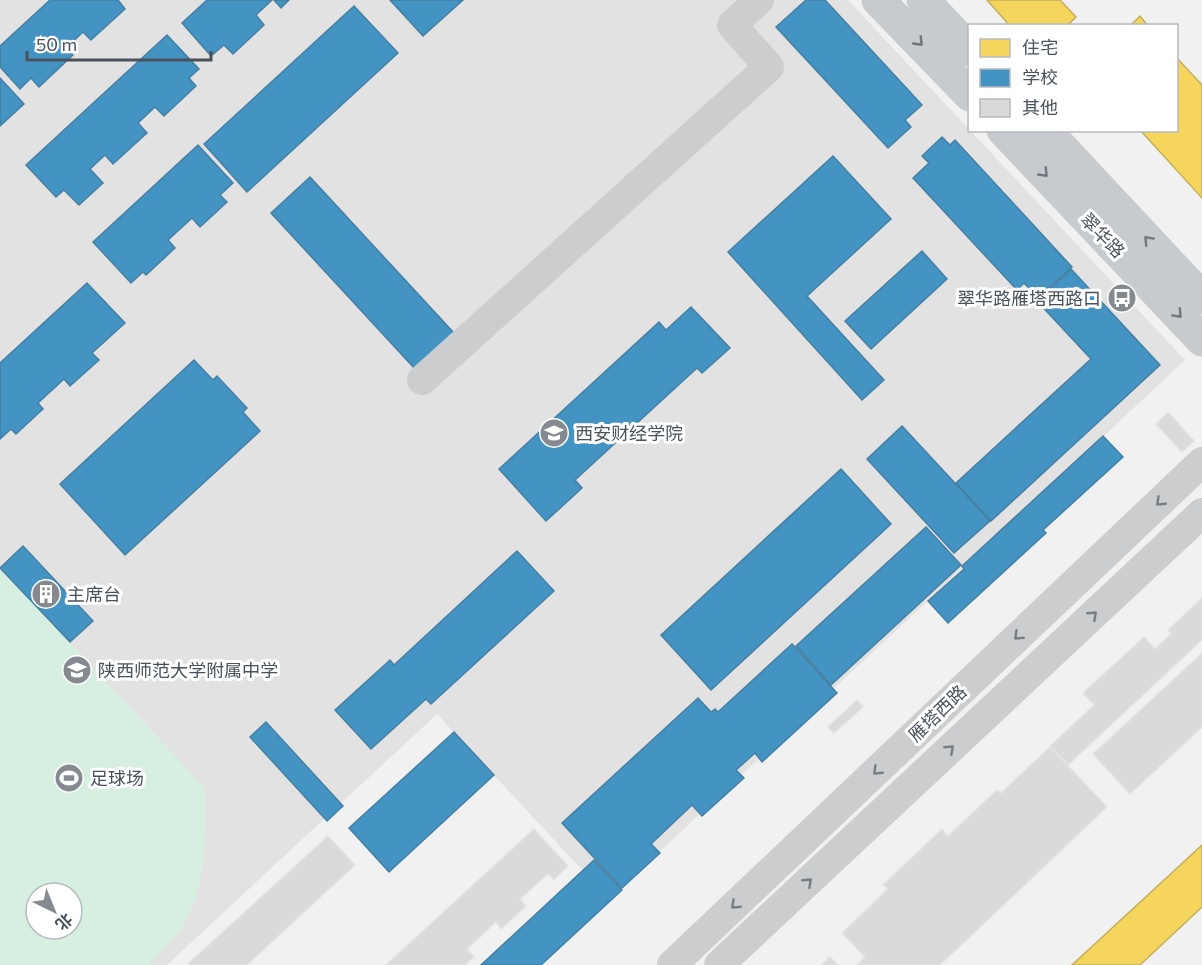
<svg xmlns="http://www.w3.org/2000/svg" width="1202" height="965" viewBox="0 0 1202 965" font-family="Commissioner,'Noto Sans SC',sans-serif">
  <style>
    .education { fill: #e3e2e2; fill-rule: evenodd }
    .green { fill: #d7efe1; fill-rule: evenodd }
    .homes { fill: #f6d55c; stroke: #c2ae5c; stroke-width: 1.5 }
    .schools { fill: #4393c3; stroke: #4580a4; stroke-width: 1.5 }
    .building { fill: #dadadb; stroke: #e2e3e4; stroke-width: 1.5 }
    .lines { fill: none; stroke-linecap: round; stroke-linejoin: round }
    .minor { stroke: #cbcdcf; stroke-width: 30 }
    .major { stroke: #c7cbce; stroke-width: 33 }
    .oneway { stroke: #6f767e }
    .oneway2 { stroke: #767d84 }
    .labels { text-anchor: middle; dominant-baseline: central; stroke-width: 6; stroke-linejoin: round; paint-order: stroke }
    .street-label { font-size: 18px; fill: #49525c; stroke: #fff }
    .poi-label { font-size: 18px; fill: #49525c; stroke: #fff; text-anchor: start }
  </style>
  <rect width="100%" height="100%" fill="#f1f1f1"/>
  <path class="education" d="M0,0H848L1185,360L609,899L437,714L167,965H0ZM36,893H72V929H36Z"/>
  <path class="green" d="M0,568L205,788C206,834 207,881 185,923C178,937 159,953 149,965H0ZM36,893H72V929H36Z"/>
  <g class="homes">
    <path d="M987,0H1060L1076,17L1067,26H1010Z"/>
    <path d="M1140,16L1148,26H1130Z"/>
    <path d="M1176,57L1202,85V198L1140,130H1176Z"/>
    <path d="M1202,845V907L1140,965H1072Z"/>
  </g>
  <g class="schools">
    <path d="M50,0H118L125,9L91,40L83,32L66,48L73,55L39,87L31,78L20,89L0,67V46Z"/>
    <path d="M207,0H272L256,15L264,25L233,54L224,45L211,56L182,23Z"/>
    <path d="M274,0H289L281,8Z"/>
    <path d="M390,0H463L423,36Z"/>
    <path d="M806,0H825L922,105L905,120L911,127L888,148L776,27Z"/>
    <path d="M354,6L398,53L247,192L204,144Z"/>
    <path d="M167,35L199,69L189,78L196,86L164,116L155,107L138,123L147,133L113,164L105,155L90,169L103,183L79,205L64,190L56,197L26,165Z"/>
    <path d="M0,78L24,104L0,126Z"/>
    <path d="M942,137L950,145L955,140L1072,267L1038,298L1024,283L1017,290L913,178L929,163L922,156Z"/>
    <path d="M198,145L233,183L220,195L227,202L200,227L192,218L168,240L175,248L146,275L143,272L131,283L93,242Z"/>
    <path d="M833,156L891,219L807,296L884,380L862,400L728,252Z"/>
    <path d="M310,177L454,333L415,369L271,213Z"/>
    <path d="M922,251L947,279L871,349L845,321Z"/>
    <path d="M1071,269L1160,365L991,521L956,483L1091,359L1037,301Z"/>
    <path d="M87,283L125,323L92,353L99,360L70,386L64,379L38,403L43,409L16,434L11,429L0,439V363Z"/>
    <path d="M691,307L730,348L702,373L697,368L575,480L582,488L546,521L499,469L659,322L666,330Z"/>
    <path d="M194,360L213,380L217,376L247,408L243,412L260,431L125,555L60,484Z"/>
    <path d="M902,426L990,521L954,553L867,459Z"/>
    <path d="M1103,436L1123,457L1043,530L1046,533L948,623L928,601L964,569L962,566Z"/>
    <path d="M841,469L891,524L711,690L661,635Z"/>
    <path d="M926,527L961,565L831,685L796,646Z"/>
    <path d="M23,546L93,621L70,642L0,568Z"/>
    <path d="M517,551L554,591L431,704L426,699L371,749L335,710L390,660L394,665Z"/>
    <path d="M792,644L837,693L762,762L755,753L736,770L744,778L702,816L692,805L651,844L660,853L622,888L562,823L698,698L711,712L715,709L718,712Z"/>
    <path d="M266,722L343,806L327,821L250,737Z"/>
    <path d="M454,732L494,775L389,872L349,828Z"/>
    <path d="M594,860L622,890L541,965H481Z"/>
  </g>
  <g class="building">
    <path d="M1168,412L1194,441L1182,452L1156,424Z"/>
    <path d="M1202,598V640L1068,765L1050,746L1094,705L1083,693L1144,637L1155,649L1171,634L1168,630Z"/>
    <path d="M1202,653V727L1130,794L1093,754Z"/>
    <path d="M857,700L863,707L834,733L828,727Z"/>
    <path d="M1050,747L1107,807L940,965H857L865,957L842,933L888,889L883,885L942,829L948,836L997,790L1001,793Z"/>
    <path d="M534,829L568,866L554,880L548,874L520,899L526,906L501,929L496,922L467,949L474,957L465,965H386Z"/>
    <path d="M328,836L355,865L247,965H190L189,963Z"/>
    <path d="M830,957L838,965H821Z"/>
  </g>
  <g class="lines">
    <g class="minor">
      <path d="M422,380L769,67L732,25L759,0"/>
      <path d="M672,965L1202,462"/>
      <path d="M719,965L1202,513"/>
    </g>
    <g class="major">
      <path d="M878,0L970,95"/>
      <path d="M923,0L970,50"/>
      <path d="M1003,130L1202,340"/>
      <path d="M1045,130L1202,298"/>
    </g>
  </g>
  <defs><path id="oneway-chevron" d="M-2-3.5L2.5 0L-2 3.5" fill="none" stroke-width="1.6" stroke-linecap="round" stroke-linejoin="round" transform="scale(1.5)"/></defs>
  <g class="oneway">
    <use href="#oneway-chevron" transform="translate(919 42) rotate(46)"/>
    <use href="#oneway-chevron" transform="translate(1044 173) rotate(46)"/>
    <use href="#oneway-chevron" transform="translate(1148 240) rotate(-133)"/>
    <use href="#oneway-chevron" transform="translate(1178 314) rotate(47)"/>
  </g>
  <g class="oneway2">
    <use href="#oneway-chevron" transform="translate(1160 502) rotate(136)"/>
    <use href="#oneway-chevron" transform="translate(1093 615) rotate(-43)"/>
    <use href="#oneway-chevron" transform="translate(1018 636) rotate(136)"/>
    <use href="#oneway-chevron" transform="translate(950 749) rotate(-43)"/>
    <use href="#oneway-chevron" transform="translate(877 771) rotate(136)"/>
    <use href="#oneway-chevron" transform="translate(808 882) rotate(-43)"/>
    <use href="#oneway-chevron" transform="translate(735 905) rotate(136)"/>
  </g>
  <defs>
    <g id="bus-disc" transform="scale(1.5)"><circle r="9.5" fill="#848a90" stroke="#fff"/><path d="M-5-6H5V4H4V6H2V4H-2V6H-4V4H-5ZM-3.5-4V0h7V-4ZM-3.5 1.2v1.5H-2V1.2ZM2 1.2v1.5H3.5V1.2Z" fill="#fff"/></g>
    <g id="school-disc" transform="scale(1.5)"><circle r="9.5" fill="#848a90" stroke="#fff"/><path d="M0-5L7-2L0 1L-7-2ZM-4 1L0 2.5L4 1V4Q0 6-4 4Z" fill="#fff"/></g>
    <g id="building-disc" transform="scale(1.5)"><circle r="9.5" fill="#848a90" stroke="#fff"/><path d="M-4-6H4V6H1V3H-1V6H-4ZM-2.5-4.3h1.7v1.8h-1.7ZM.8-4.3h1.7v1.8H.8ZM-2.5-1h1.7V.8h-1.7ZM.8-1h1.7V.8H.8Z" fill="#fff"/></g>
    <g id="stadium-disc" transform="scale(1.5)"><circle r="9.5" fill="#848a90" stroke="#fff"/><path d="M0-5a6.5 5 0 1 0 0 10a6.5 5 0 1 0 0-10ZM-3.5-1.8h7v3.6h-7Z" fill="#fff"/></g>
  </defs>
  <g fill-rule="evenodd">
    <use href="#bus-disc" x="1122" y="298"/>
    <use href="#school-disc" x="554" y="433"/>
    <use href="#building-disc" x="46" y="594"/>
    <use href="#school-disc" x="77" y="670"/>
    <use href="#stadium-disc" x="69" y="778"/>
  </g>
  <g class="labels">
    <g class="street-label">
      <text transform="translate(1103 235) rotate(46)">翠华路</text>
      <text transform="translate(937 713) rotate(-44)">雁塔西路</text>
    </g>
    <g class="poi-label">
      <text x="1101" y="298" text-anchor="end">翠华路雁塔西路口</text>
      <text x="575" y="433">西安财经学院</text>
      <text x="67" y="594">主席台</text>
      <text x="98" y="670">陕西师范大学附属中学</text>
      <text x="90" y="778">足球场</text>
    </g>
  </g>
  <rect x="968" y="24" width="210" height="108" fill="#ffffff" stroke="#b6babe" stroke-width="1.5"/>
  <rect x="980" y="39" width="30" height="18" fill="#f6d55c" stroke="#b6babe" stroke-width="1.5"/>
  <text x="1022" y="54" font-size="18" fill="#49525c">住宅</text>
  <rect x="980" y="69" width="30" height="18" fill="#4393c3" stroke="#b6babe" stroke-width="1.5"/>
  <text x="1022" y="84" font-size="18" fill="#49525c">学校</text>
  <rect x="980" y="99" width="30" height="18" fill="#dadadb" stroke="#b6babe" stroke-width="1.5"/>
  <text x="1022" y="114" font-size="18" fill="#49525c">其他</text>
  <g transform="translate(54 911) rotate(137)"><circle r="28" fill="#ffffff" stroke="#b6babe" stroke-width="1.5"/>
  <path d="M0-4.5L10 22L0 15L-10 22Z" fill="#848a90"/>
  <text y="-9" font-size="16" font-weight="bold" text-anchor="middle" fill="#49525c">北</text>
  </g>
  <path d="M27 51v9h184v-9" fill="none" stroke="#49525c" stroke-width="3"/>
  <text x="36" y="51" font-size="18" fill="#49525c" stroke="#ffffff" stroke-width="4.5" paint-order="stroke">50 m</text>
</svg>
